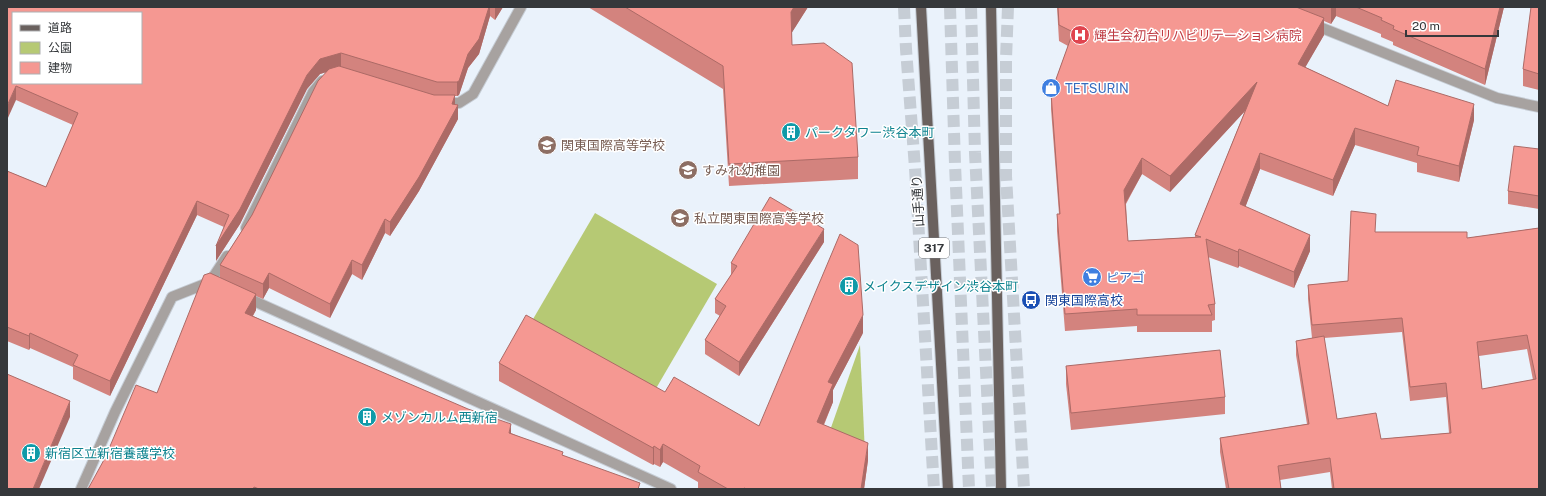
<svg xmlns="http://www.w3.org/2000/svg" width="1546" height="496" viewBox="0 0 1546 496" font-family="'Public Sans','Noto Sans JP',sans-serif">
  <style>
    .green { fill: #b6c974 }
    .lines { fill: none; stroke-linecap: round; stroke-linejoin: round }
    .highway-tunnel { stroke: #c6cdd5; stroke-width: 12; stroke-dasharray: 12 6; stroke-linecap: butt }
    .street-casing { stroke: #c6cdd5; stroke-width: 12 }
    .primary-casing { stroke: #c6cdd5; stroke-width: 12 }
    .street { stroke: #a7a2a0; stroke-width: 10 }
    .primary { stroke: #6a615e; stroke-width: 10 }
    .wall { fill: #d3837e; fill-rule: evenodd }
    .shaded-wall { fill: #ac6a66 }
    .building { fill: #f59892; stroke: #ac6a66; fill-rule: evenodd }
    .labels { text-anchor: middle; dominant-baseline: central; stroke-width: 3; stroke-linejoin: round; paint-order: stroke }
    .shield { fill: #fff; stroke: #727476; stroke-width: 1 }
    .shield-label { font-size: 12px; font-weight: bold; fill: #35383b }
    .health-label { font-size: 13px; fill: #be3a42; stroke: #fff; text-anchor: start }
    .shop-label { font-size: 13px; fill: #366cbe; stroke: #fff; text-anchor: start }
    .culture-label { font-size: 13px; fill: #0d838f; stroke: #fff; text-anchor: start }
    .education-label { font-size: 13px; fill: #785e54; stroke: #fff; text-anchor: start }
    .street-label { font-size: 13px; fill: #35383b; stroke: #fff }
    .transit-label { font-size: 13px; fill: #164399; stroke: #fff; text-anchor: start }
  </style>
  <rect width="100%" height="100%" fill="#eaf2fb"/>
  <g class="green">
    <path d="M595,213L717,284L651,397L529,326Z"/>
    <path d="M860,345L865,454L827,439Z"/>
  </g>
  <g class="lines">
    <g class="highway-tunnel">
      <path d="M904,7L906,49L915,168L934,489"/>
      <path d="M950,7L955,164L969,489"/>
      <path d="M971,7L975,153L992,489"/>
      <path d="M1008,7L1006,59V176L1024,489"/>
    </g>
    <g class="street-casing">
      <g id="street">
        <path d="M1312,24L1497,98L1539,107"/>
        <path d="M442,103H459L473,94L521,7"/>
        <path d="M246,228L313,92L322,81"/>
        <path d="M245,297L671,489"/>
        <path d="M81,489L115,412L172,297L210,282L227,256"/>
      </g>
    </g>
    <g class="primary-casing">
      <g id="primary">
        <path d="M921,7L948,489"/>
        <path d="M991,7L1001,489"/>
      </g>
    </g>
    <use href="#street" class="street"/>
    <use href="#primary" class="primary"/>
  </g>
  <g class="wall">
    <path d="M7,7H503L495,20L490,16L479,54L468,68L459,95L457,96H455V104L458,119L419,191L390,236L385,233L362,280L352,274L330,318L269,288L263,299L256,296V310L253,316L511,433L640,489H88L157,393L220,277V265L252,215L326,72L320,74L307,89L240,224L216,261L224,227L197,215L110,396L73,379V367L30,348L29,350L7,341V171L46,187L73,125L16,100Z"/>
    <path d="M588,7H808L792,32V45L858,157V179L729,186L723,89Z"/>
    <path d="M1057,7H1504L1485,85L1393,45V42L1381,37V34L1336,16L1331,24L1324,21V35L1305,67L1388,106L1474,120L1459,182L1417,172V163L1355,145L1333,196L1260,169L1245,207L1310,251L1294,288L1239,266L1238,268L1208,257L1215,304V320L1212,321V332H1137V326L1065,331L1057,231V214H1059L1051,109V93L1068,46L1059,41ZM1245,111L1195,235V237L1128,241L1126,204L1142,174L1170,192Z"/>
    <path d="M1539,7V90L1523,86V69Z"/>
    <path d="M1539,149V209L1508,204V191Z"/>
    <path d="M1539,228V489H1332L1330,472L1280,480L1281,489H1226L1220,452V438L1307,424L1296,355V341L1312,338L1308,299V285L1348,281L1375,232L1467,238ZM1402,332L1410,401L1446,397L1449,433L1381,439L1337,419L1324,338ZM1527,349L1533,380L1482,389L1479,356Z"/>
    <path d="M824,242L739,376L705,354V340L720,316L715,313V299L731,275V263Z"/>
    <path d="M863,333L833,390V402L824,425L868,460L864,489H698V482L663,462L660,467L654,464L653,465L499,381V363L665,392L759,426Z"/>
    <path d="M1066,366L1225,397V414L1071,430L1066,384Z"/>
  </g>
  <g class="shaded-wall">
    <path d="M489,7H490V16L479,54L468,68L459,95L457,96V82L468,54Z"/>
    <path d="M495,7H503L495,20Z"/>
    <path d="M794,7H808L791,34V12Z"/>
    <path d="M1331,7H1336V16L1331,24Z"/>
    <path d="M1500,7H1504L1485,85V69Z"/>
    <path d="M1324,18V35L1298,80V64Z"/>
    <path d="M341,53V68L320,74L307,89L240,224L216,261V246L307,75L320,59Z"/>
    <path d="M1257,82V98L1170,192V176Z"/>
    <path d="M16,86V100L7,120V106Z"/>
    <path d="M455,95V110L458,105V119L419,191L390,236V222L452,104Z"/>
    <path d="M1474,104V120L1459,182V166Z"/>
    <path d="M1355,128V145L1333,196V180Z"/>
    <path d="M1260,153V169L1240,221V204Z"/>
    <path d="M1142,158V174L1124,206V190Z"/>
    <path d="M197,201V215L110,396V381Z"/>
    <path d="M385,219V233L362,280V265Z"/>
    <path d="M824,229V242L739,376V362Z"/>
    <path d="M1310,235V251L1294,288V272Z"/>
    <path d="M1239,249V266L1238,268V252Z"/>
    <path d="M352,260V274L330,318V304Z"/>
    <path d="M269,273V288L263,299V284Z"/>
    <path d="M256,294V310L245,329V313Z"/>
    <path d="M863,315V333L833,390V402L817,440V422L828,382Z"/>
    <path d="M30,333V348L29,350V336Z"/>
    <path d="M70,401V417L39,489H33Z"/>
    <path d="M511,424V440L509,433Z"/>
    <path d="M868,443V460L864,489H861Z"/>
    <path d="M663,444V462L660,467V450Z"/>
    <path d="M654,446V464L653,465V448Z"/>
  </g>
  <g class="building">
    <path d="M7,7H489L479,39L468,54L459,81L457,82H437L341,53L320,59L307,75L240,209L216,246L229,215L197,201L110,381L73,365L78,355L30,333L29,336L7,327V171L46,187L78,113L16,86L7,106ZM13,13H141V83H13Z"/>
    <path d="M625,7H794L791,12L792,45L824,43L852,63L858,157L729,164L723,66Z"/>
    <path d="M1058,7H1296L1324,18L1298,64L1388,106L1396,80L1474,104L1459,166L1417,155L1419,147L1355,128L1333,180L1260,153L1240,204L1310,235L1294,272L1239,249L1238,252L1206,239L1215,304L1208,305L1212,315H1137V309L1065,314L1057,214H1060L1051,93L1073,32L1059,25ZM1257,82L1195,235L1201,237L1128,241L1124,190L1142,158L1170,176Z"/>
    <path d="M1356,7H1500L1485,69L1393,29L1394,26L1381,20L1382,18Z"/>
    <path d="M1531,7H1539V74L1523,69Z"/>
    <path d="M339,66L434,95H455L452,104L458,105L419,177L390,222L385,219L362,265L352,260L330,304L269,273L263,284L220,265L252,215L318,81L329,69Z"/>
    <path d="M1514,146L1539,149V196L1508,191Z"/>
    <path d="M770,197L824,229L739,362L705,340L726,306L715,299L737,266L731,263Z"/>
    <path d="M1351,211L1376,214L1375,232H1467V238L1539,228V489H1334L1330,458L1278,466L1281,489H1229L1220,438L1309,424L1296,341L1324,336L1337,419L1376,413L1381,439L1451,433L1446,383L1410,387L1402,318L1312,325L1308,285L1348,281ZM1527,335L1536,379L1482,389L1477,342Z"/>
    <path d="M840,234L858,245L863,315L828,382L833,384L817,422L868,443L861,489H747L744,488L743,489H728L698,472L700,466L663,444L660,450L654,446L653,448L499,363L526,315L665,392L674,377L759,426Z"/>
    <path d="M210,273L256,294L245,313L468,409L511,424L509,433L563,452L562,455L640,483L638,489H259L254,487L253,489H88L105,458L136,385L157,393L204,275Z"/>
    <path d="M1220,350L1225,397L1071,413L1066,366Z"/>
    <path d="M7,374L70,401L33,489H7Z"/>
  </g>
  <defs>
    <g id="hospital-disc" transform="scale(1)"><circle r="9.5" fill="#e0444e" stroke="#fff"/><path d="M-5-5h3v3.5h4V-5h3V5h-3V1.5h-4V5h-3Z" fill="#fff"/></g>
    <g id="shop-disc" transform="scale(1)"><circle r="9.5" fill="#3f7fe0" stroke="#fff"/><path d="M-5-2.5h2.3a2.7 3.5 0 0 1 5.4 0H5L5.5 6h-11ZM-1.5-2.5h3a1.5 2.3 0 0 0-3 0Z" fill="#fff"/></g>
    <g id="building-disc" transform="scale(1)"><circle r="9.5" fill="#0f9aa8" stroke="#fff"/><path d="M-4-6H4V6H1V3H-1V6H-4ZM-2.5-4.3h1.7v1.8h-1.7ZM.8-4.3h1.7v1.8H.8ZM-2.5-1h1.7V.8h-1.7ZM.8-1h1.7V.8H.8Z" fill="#fff"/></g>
    <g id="school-disc" transform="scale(1)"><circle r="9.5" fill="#8d6e63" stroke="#fff"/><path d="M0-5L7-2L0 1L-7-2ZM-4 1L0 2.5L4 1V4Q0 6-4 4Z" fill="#fff"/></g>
    <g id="supermarket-disc" transform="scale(1)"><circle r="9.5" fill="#3f7fe0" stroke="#fff"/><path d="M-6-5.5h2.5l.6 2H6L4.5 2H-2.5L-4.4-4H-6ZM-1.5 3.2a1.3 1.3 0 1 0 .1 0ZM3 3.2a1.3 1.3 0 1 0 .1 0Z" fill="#fff"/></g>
    <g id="bus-disc" transform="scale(1)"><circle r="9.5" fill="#1a4fb4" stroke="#fff"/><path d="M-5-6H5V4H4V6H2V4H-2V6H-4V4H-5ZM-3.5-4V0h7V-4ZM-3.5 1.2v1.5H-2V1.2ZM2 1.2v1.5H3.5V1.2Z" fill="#fff"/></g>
  </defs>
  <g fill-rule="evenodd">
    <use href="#hospital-disc" x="1080" y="35"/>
    <use href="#shop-disc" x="1051" y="88"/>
    <use href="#building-disc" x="791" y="132"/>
    <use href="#school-disc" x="547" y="145"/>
    <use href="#school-disc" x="688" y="170"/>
    <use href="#school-disc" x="680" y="218"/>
    <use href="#supermarket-disc" x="1092" y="277"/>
    <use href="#building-disc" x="849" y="286"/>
    <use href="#bus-disc" x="1031" y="300"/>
    <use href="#building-disc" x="367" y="417"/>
    <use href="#building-disc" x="31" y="453"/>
  </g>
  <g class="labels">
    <rect class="shield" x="919" y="238" width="30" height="20" rx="3"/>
    <g class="shield-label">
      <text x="934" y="248">317</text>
    </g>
    <g class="health-label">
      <text x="1094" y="35">輝生会初台リハビリテーション病院</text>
    </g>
    <g class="shop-label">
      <text x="1065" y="88">TETSURIN</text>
      <text x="1106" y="277">ピアゴ</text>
    </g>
    <g class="culture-label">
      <text x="805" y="132">パークタワー渋谷本町</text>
      <text x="863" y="286">メイクスデザイン渋谷本町</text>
      <text x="381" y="417">メゾンカルム西新宿</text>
      <text x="45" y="453">新宿区立新宿養護学校</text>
    </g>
    <g class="education-label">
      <text x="561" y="145">関東国際高等学校</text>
      <text x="702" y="170">すみれ幼稚園</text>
      <text x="694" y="218">私立関東国際高等学校</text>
    </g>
    <g class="street-label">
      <text transform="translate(918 201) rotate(-93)">山手通り</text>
    </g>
    <g class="transit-label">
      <text x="1045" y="300">関東国際高校</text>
    </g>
  </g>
  <rect width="1546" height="496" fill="none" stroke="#35383b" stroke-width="16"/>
  <rect x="12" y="12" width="130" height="72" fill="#ffffff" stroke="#aeafb1"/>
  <rect x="20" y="25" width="20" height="6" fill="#6a615e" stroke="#aeafb1"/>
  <text x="48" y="32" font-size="12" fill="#35383b">道路</text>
  <rect x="20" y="42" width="20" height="12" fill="#b6c974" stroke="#aeafb1"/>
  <text x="48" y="52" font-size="12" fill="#35383b">公園</text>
  <rect x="20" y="62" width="20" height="12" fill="#f59892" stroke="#aeafb1"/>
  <text x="48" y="72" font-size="12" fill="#35383b">建物</text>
  <path d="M1406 30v6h92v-6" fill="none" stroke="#35383b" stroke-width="2"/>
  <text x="1412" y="30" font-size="12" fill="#35383b" stroke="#ffffff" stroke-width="3" paint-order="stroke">20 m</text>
</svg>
